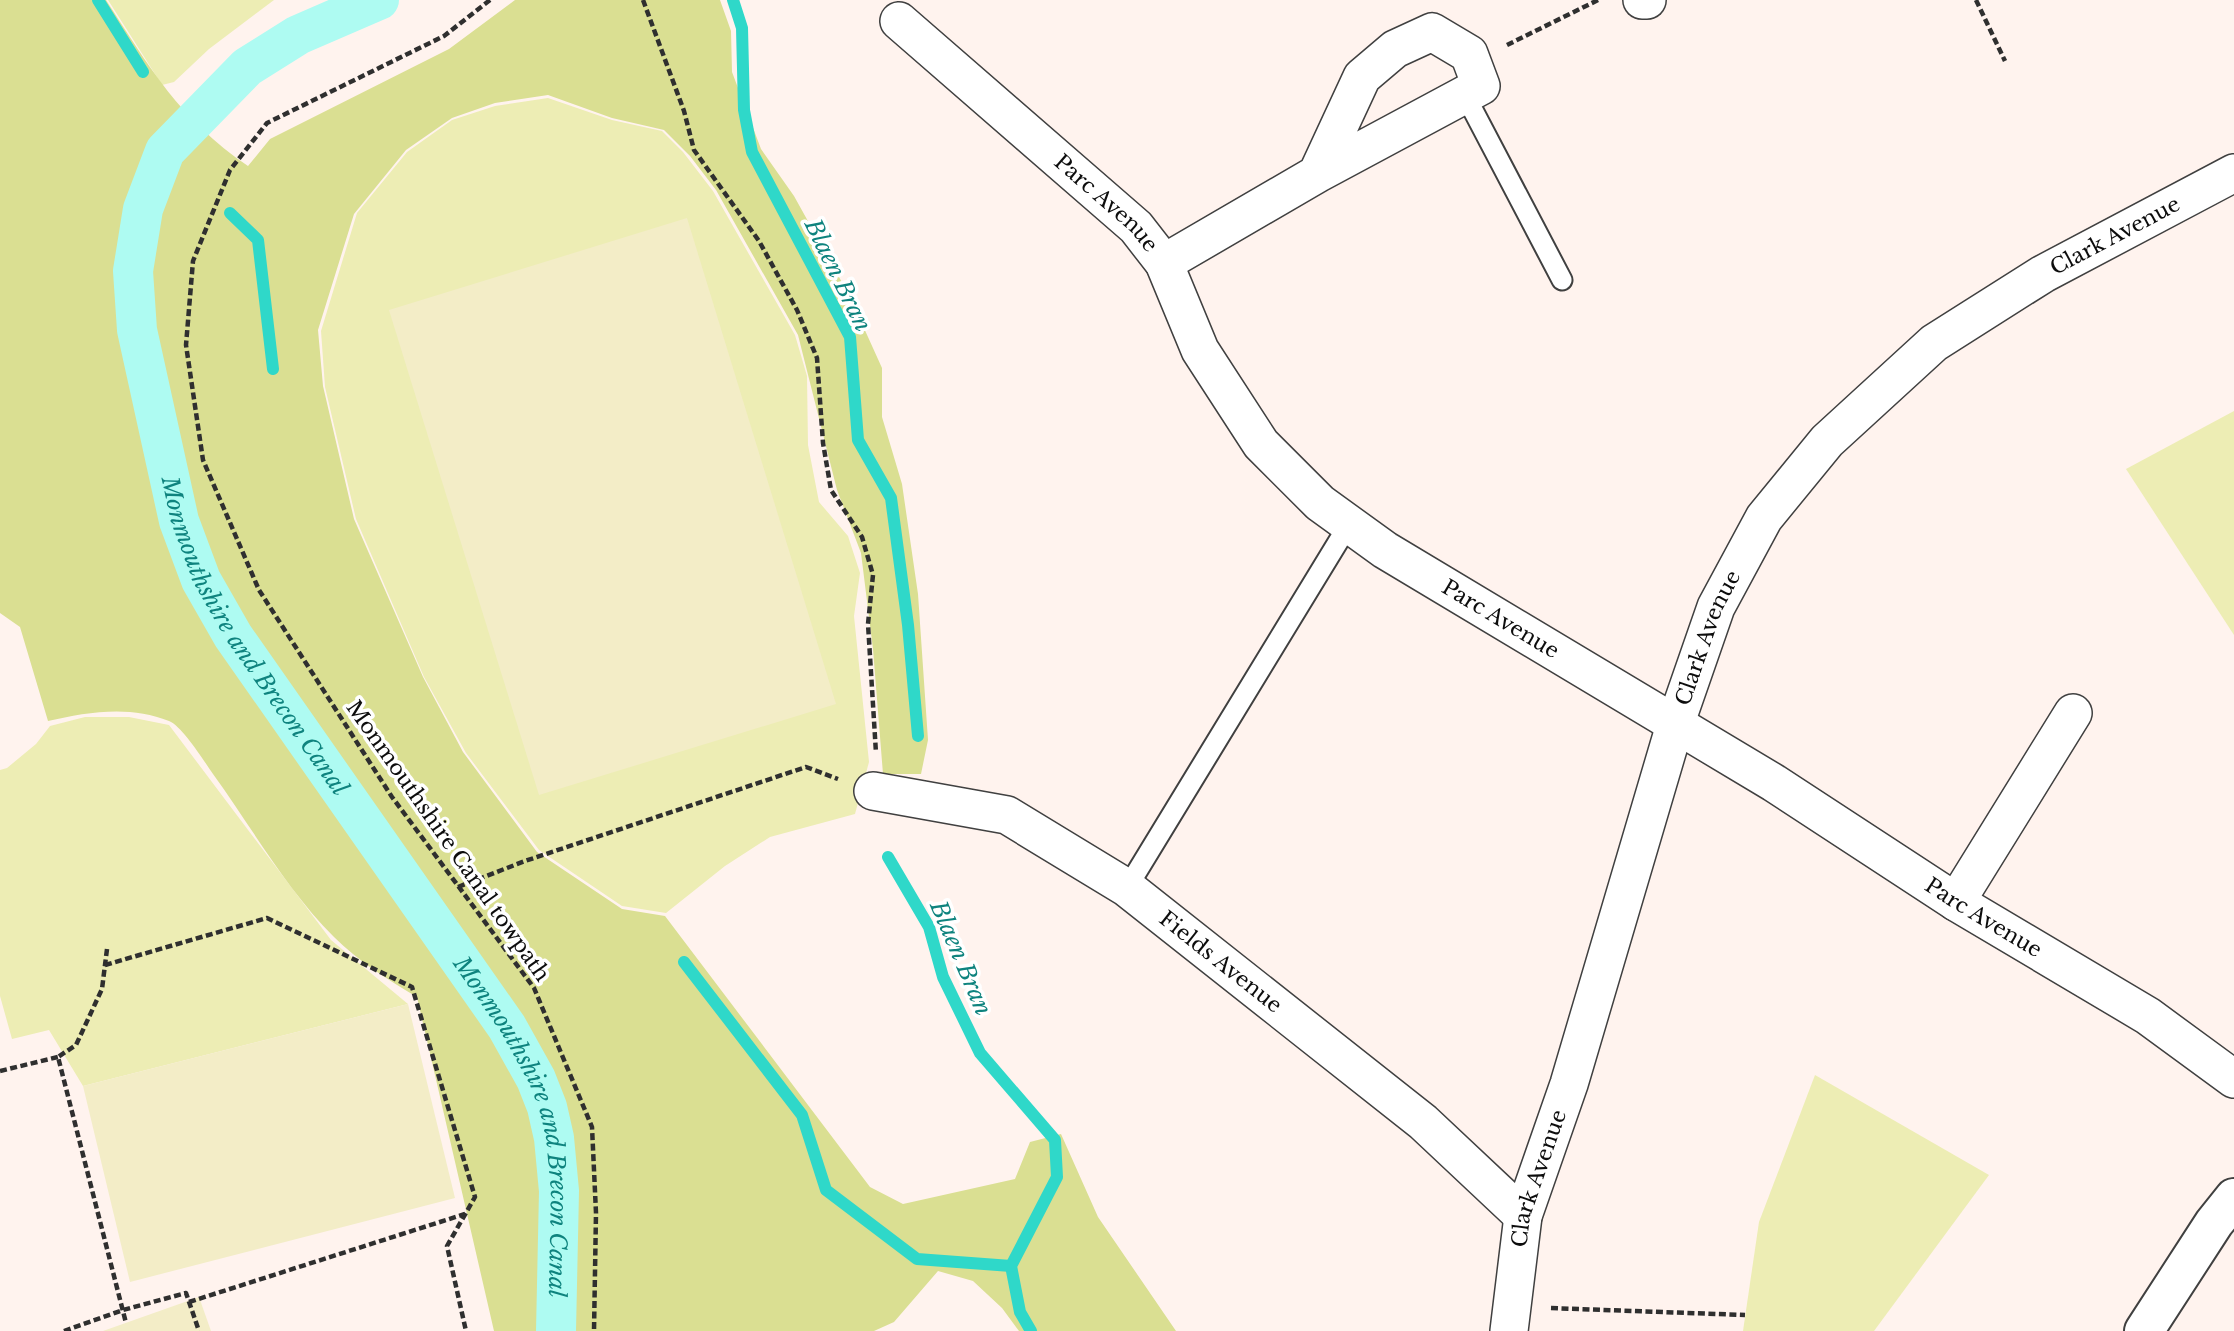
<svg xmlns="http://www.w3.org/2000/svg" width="2234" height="1331" viewBox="0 0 2234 1331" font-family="'Libre Baskerville',serif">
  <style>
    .green { fill: #ededb4 }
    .forest { fill: #dadf92 }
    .pitch { fill: #f3edc7 }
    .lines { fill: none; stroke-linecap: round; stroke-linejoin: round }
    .stream { stroke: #2fd8c9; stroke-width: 12 }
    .canal { stroke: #aefbf2; stroke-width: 40 }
    .service-casing { stroke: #404040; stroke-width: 23 }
    .minor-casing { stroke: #404040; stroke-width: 40 }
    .tertiary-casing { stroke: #404040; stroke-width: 42 }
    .path { stroke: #2f2f2f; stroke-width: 4.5; stroke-dasharray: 7 3.5; stroke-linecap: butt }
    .service { stroke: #fff; stroke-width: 19 }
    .minor { stroke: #fff; stroke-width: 37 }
    .tertiary { stroke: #fff; stroke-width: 38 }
    .labels { text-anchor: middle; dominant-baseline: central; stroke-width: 7; stroke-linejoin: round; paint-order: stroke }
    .street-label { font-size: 21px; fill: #0d0d0d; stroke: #fff }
    .water-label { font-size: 23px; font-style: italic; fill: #0e837e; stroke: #fff }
  </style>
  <rect width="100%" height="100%" fill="#fff3ee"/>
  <g class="green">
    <path d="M108,0H274L209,49L174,82L162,85Z"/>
    <path d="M548,98L612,120L662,131L683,152L713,191L795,335L807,376L808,445L819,502L848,536L860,573L854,616L869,762L855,814L770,837L725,866L666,913L622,906L539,850L466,753L424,677L356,519L325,387L321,331L357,213L407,152L452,120L495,106Z"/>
    <path d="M2234,411V635L2126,469Z"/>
    <path d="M85,717H129L169,725L331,940L408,1004L83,1086L49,1030L12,1039L0,996V770L7,768L36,744L50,726Z"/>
    <path d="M1815,1075L1989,1175L1874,1331H1743L1759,1222Z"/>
  </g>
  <path class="forest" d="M0,0H106C150,68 179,119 248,166L270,139L449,49L515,0H720L731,31L732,72L761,149L794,196L849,295L882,368V417L902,484L918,594L928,740L921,774H883L873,649L861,553L837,490L798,335L716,190L690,156L664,130L612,118L548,95L495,103L452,118L406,150L354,214L318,330L323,386L354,519L423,677L463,752L537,852L622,909L665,916L870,1187L903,1204L1015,1179L1030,1142L1061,1134L1098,1217L1176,1331H1019L1002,1308L973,1281L938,1271L894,1322L874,1331H494L417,997C388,980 358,961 334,937C287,890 252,828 213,774C204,761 182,726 169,721C130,705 87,712 48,721L20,627L0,613Z"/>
  <g class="pitch">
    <path d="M687,218L836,704L539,795L389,310Z"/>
    <path d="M408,1004L455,1198L130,1282L83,1086Z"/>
    <path d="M199,1297L211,1331H103Z"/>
  </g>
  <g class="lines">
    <g class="stream">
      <path d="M98,0L143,72"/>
      <path d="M733,0L742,28L744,110L752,152L850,337L858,440L891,498L908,625L918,736"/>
      <path d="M230,213L258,240L273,369"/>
      <path d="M888,857L929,927L943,977L980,1053L1055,1140L1057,1177L1011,1266L1020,1312L1031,1331"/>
      <path d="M684,962L802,1115L826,1190L917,1259L1011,1266"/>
    </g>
    <path class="canal" id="s1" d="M379,0L298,35L247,67L165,151L143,209L133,271L137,330L179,521L201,580L233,636L507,1027L536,1079L547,1107L554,1138L559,1191L556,1331"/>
    <g class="service-casing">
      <g id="service">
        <path d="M1465,95L1562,280"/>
        <path d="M1127,888L1349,524"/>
      </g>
    </g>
    <g class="minor-casing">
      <g id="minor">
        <path d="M1642,0H1647"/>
        <path id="s2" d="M899,21L1136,227L1164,263L1200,350L1261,444L1320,503L1385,550L1774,783L1956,902L2148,1016L2234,1079"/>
        <path d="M1164,263L1317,174L1481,86L1469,54L1432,32L1395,49L1362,77L1317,174"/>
        <path id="s3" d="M873,791L1007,815L1127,888L1423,1122L1523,1216"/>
        <path d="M1956,902L2073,713"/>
        <path id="s4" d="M1509,1331L1523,1216L1569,1084L1675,725L1716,607L1764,518L1827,441L1934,343L2043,274L2234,173"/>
      </g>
    </g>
    <g class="tertiary-casing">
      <path id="tertiary" d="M2144,1331L2214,1223L2234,1198"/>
    </g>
    <g class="path">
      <path d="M490,0L444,36L267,123L230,170L193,261L186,345L203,460L259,590L392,797L534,988L592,1127L596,1213L594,1331"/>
      <path d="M643,0L684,111L694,150L759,241L797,310L817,358L823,443L831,490L862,537L873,575L868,624L876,753"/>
      <path d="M1976,0L2005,61"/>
      <path d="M1507,45L1598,0"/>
      <path d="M458,887L525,861L806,767L838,779"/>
      <path d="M107,949L102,989L76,1045L58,1057L126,1323"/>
      <path d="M105,965L267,918L412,987L475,1197L447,1246L466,1331"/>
      <path d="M0,1071L58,1057"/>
      <path d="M189,1302L465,1214"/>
      <path d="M1551,1308L1745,1315"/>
      <path d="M64,1331L123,1310L186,1293L199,1331"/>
    </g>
    <use href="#service" class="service"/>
    <use href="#minor" class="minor"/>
    <use href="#tertiary" class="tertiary"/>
  </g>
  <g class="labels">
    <g class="street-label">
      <text stroke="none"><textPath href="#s2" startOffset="276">Parc Avenue</textPath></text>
      <text stroke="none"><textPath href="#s4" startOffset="1311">Clark Avenue</textPath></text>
      <text stroke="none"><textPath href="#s2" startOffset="864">Parc Avenue</textPath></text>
      <text stroke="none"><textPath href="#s4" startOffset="723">Clark Avenue</textPath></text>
      <text transform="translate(448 841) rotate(55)">Monmouthshire Canal towpath</text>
      <text stroke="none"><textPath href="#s2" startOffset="1432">Parc Avenue</textPath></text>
      <text stroke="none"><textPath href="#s3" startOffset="396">Fields Avenue</textPath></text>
      <text stroke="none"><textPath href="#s4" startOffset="156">Clark Avenue</textPath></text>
    </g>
    <g class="water-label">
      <text transform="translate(838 275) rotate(64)">Blaen Bran</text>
      <text stroke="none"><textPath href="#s1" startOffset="782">Monmouthshire and Brecon Canal</textPath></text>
      <text transform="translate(961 958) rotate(67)">Blaen Bran</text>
      <text stroke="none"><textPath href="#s1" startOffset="1349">Monmouthshire and Brecon Canal</textPath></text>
    </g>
  </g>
</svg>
